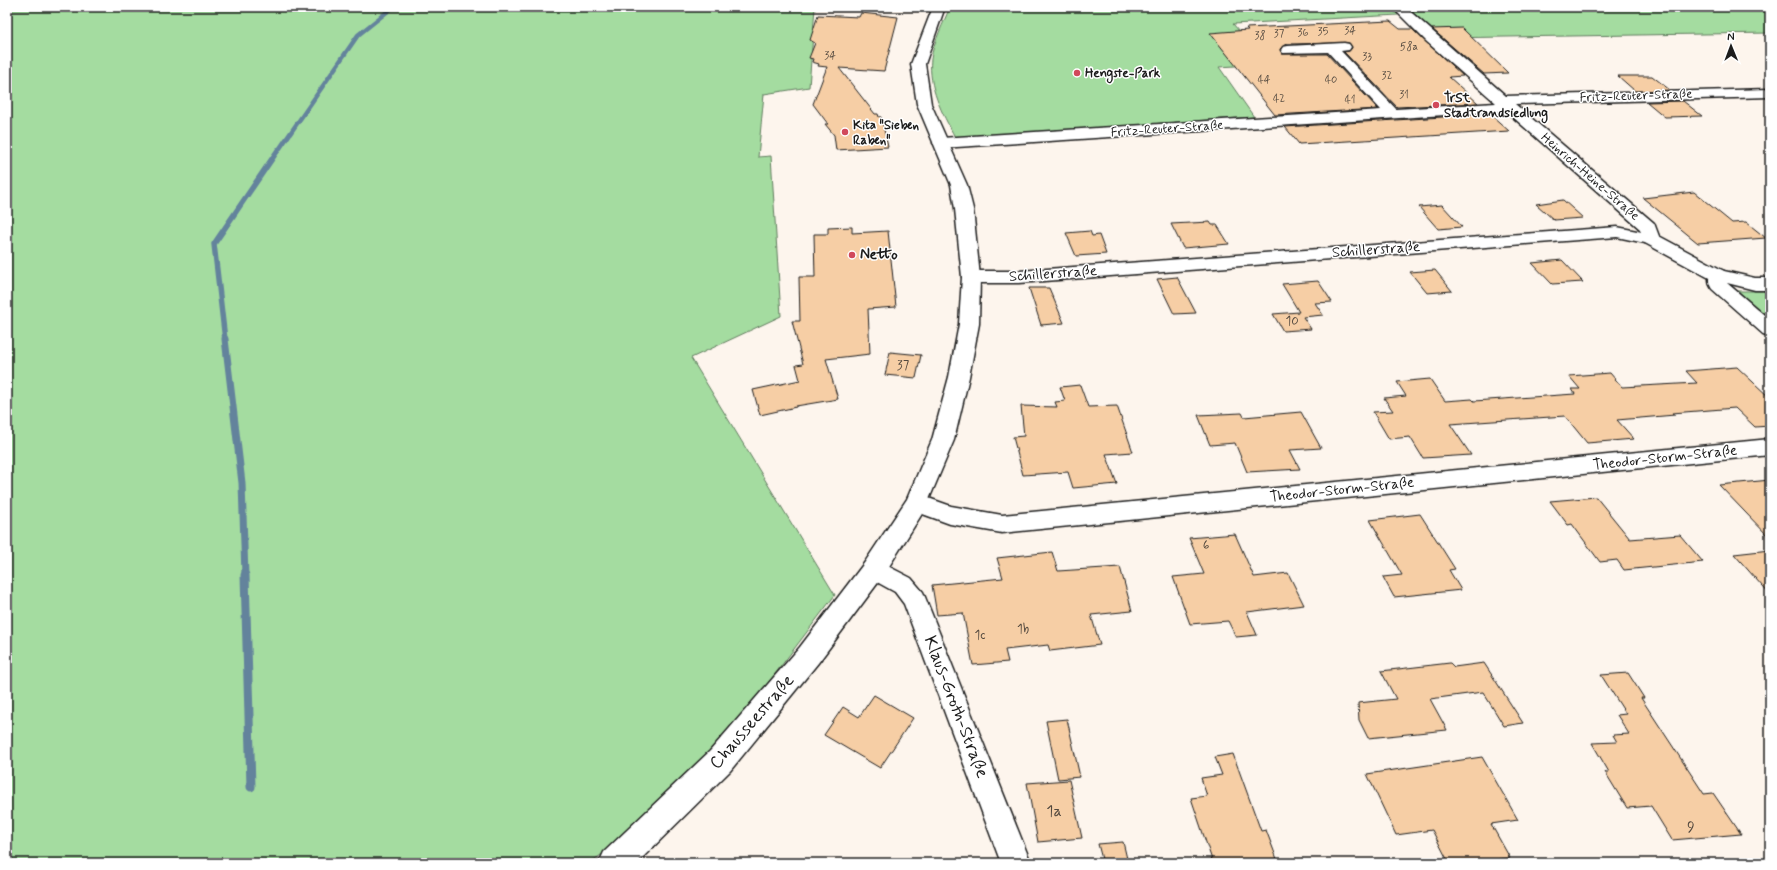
<svg xmlns="http://www.w3.org/2000/svg" width="1777" height="870" viewBox="0 0 1777 870" font-family="Mynerve,sans-serif">
  <style>
    .green { fill: #a4dca0; stroke: #607c5e }
    .lines { fill: none; stroke-linecap: round; stroke-linejoin: round }
    .stream-far3 { stroke: #63839c; stroke-width: 4.5 }
    .stream-far2 { stroke: #63839c; stroke-width: 5.5 }
    .stream-far1 { stroke: #63839c; stroke-width: 7 }
    .stream { stroke: #63839c; stroke-width: 9 }
    .building { fill: #f6cea5; stroke: #1c1c1c }
    .minor-casing { stroke: #1c1c1c; stroke-width: 3 }
    .tertiary-casing { stroke: #1c1c1c; stroke-width: 3 }
    .secondary-casing { stroke: #1c1c1c; stroke-width: 3 }
    .minor { fill: #fff; fill-rule: evenodd }
    .tertiary { fill: #fff; fill-rule: evenodd }
    .secondary { fill: #fff; fill-rule: evenodd }
    .poi-dot { fill: #d1495b; stroke: #fff; stroke-width: 1.5 }
    .labels { text-anchor: middle; dominant-baseline: central; stroke-width: 3; stroke-linejoin: round; paint-order: stroke }
    .far-number-label { font-size: 11px; fill: #52483e }
    .far-poi-label { font-size: 13px; font-weight: bold; fill: #1c1c1c; stroke: #fff; text-anchor: start }
    .far-street-label { font-size: 13px; fill: #1c1c1c; stroke: #fff }
    .number-label { font-size: 13px; fill: #52483e }
    .street-label { font-size: 15px; fill: #1c1c1c; stroke: #fff }
    .poi-label { font-size: 15px; font-weight: bold; fill: #1c1c1c; stroke: #fff; text-anchor: start }
    .near-number-label { font-size: 16px; fill: #52483e }
    .near-street-label { font-size: 18px; fill: #1c1c1c; stroke: #fff }
  </style>
  <rect width="100%" height="100%" fill="#fdf5ed"/>
  <filter id="ink" filterUnits="userSpaceOnUse"><feTurbulence type="fractalNoise" baseFrequency=".025" numOctaves="2"/><feDisplacementMap in="SourceGraphic" scale="8" xChannelSelector="R" yChannelSelector="G"/><feConvolveMatrix kernelMatrix="1 2 1 2 8 2 1 2 1" color-interpolation-filters="sRGB"/></filter>
  <g filter="url(#ink)">
    <g class="green">
      <path d="M7,7H815L809,87L764,94L758,157L771,156L781,316L691,358L835,595L740,720L672,793L607,851L589,863H7Z"/>
      <path d="M950,7H1392L1398,15L1233,24L1268,64L1219,67L1254,117L955,137C942,113 928,87 931,59C933,43 944,22 950,7Z"/>
      <path d="M1407,7H1770V33L1439,38Z"/>
      <path d="M1738,291H1770V321L1739,294Z"/>
    </g>
    <g class="lines">
      <path class="stream-far3" d="M278,151L358,35L393,7"/>
      <path class="stream-far2" d="M225,340L214,244L278,150"/>
      <path class="stream-far1" d="M225,339L242,483L245,576"/>
      <path class="stream" d="M245,575L251,787"/>
    </g>
    <g class="building">
      <path d="M861,13L898,17L884,71L839,68L875,114H878L879,117H881L888,147L836,150L834,135L825,124H828L813,104L827,67L818,66L819,64L812,62L813,59L809,58L815,43L810,40L818,15L859,17Z"/>
      <path d="M1390,21L1400,29H1412L1463,76L1449,77L1478,103L1397,107L1344,52L1349,51L1352,48L1349,43L1288,44L1283,46L1280,49L1282,54H1327L1378,109L1275,115L1210,33L1248,30L1246,28Z"/>
      <path d="M1462,28L1508,73L1484,74L1432,29Z"/>
      <path d="M1618,76H1652L1670,90L1635,91Z"/>
      <path d="M1683,101L1702,116L1665,117L1647,102Z"/>
      <path d="M1490,114L1509,131L1299,144L1285,127Z"/>
      <path d="M1694,192L1732,223L1746,222L1766,238L1698,243L1643,198Z"/>
      <path d="M1563,200L1583,218L1554,220L1536,204Z"/>
      <path d="M1442,205L1462,227L1438,229L1419,207Z"/>
      <path d="M1210,222L1212,225H1217L1229,244L1183,248L1171,224Z"/>
      <path d="M852,227V233L888,231L896,307L868,309L870,354L826,359L838,399L796,406V407L760,415L753,390L800,380L796,365L803,364L792,321H800L799,277H815L814,234H828V228Z"/>
      <path d="M1090,231L1092,236L1099,235L1106,254L1076,256L1066,233Z"/>
      <path d="M1562,260L1583,282L1552,284L1532,263Z"/>
      <path d="M1435,270L1452,291L1427,293L1410,272Z"/>
      <path d="M1177,277L1196,313L1174,314L1157,279Z"/>
      <path d="M1318,281L1332,302L1315,303L1323,315L1303,317L1311,329L1283,331L1273,314L1299,312L1282,284Z"/>
      <path d="M1029,288H1049L1064,323L1041,325Z"/>
      <path d="M890,352L921,355L916,378L885,375Z"/>
      <path d="M1737,367L1770,398V426L1755,427L1735,408L1672,413L1675,415L1617,420L1634,439L1587,443L1565,416L1450,424L1471,455L1423,458L1410,437L1389,439L1373,412L1393,411L1384,398L1406,396L1397,382L1430,379L1445,401L1472,399L1474,401L1575,394L1572,389H1580L1569,376L1610,373L1622,387L1697,383L1686,371Z"/>
      <path d="M1080,385L1088,407L1117,406L1133,452L1106,454L1117,484L1073,488L1068,472L1023,475L1013,437L1024,436L1021,406L1057,407L1055,402L1065,401L1060,387Z"/>
      <path d="M1301,412L1321,448L1290,450L1300,469L1247,472L1235,443L1210,445L1198,415L1242,413L1244,417Z"/>
      <path d="M1770,480V538L1719,485Z"/>
      <path d="M1596,497L1630,539L1680,535L1703,562L1624,570L1617,560L1600,562L1572,524L1568,525L1550,501Z"/>
      <path d="M1420,514L1455,569L1449,570L1461,590L1394,597L1383,577L1402,575L1370,520Z"/>
      <path d="M1235,534L1254,577L1288,573L1304,605L1247,612L1257,635L1236,637L1228,621L1190,624L1173,577L1204,574L1189,538Z"/>
      <path d="M1770,550V595L1734,554Z"/>
      <path d="M1052,552L1058,571L1120,567L1132,611L1091,615L1100,645L1050,651L1048,645L1005,650L1008,662L973,665L963,613L937,615L932,585L1003,578L997,558Z"/>
      <path d="M1450,663L1454,667L1484,663L1523,723L1504,726L1483,692L1430,699L1447,730L1368,738L1359,720L1358,703L1396,699L1381,671Z"/>
      <path d="M1628,673L1644,698H1641L1704,794L1713,793L1741,834L1672,840L1651,806L1627,808L1605,772H1609L1592,743L1617,742L1613,735L1629,734L1617,715L1626,714L1601,675Z"/>
      <path d="M874,695L913,718L880,768L824,735L843,707L859,717Z"/>
      <path d="M1067,719L1080,777L1058,779L1046,721Z"/>
      <path d="M1233,754L1261,831L1266,830L1277,859L1262,860L1263,863H1213L1191,798L1207,796L1201,778L1222,775L1215,757Z"/>
      <path d="M1482,757L1518,820L1491,824L1510,858L1468,863H1449L1432,830L1396,835L1367,774Z"/>
      <path d="M1069,780L1082,838L1038,842L1027,783Z"/>
      <path d="M1123,842L1128,863H1103L1098,844Z"/>
    </g>
    <g class="lines">
      <g class="minor-casing">
        <g id="minor">
          <path d="M1392,7H1405L1506,96L1770,89V97L1515,104L1654,223L1660,239L1657,243L1651,244L1645,243L1640,229L1506,111L941,148L936,146L933,143L936,140L941,138L1381,110L1328,52L1283,53L1281,50L1283,47L1288,46L1344,43L1349,44L1351,47L1349,50L1341,51L1396,109L1496,103L1427,42Z"/>
          <path d="M1718,270L1724,271L1727,275V283L1770,320V336L1763,334L1712,289C1708,283 1708,277 1712,271Z"/>
          <path d="M1770,439V455L1002,533L950,524L909,509L906,503L909,497L917,494L951,506L1002,515Z"/>
          <path d="M874,559L911,578L923,592L1031,863H1001L904,604L895,592L866,576L862,569L866,562Z"/>
        </g>
      </g>
      <g class="tertiary-casing">
        <path id="tertiary" d="M1617,227L1657,235L1724,271L1755,278H1770V290H1755L1711,279L1645,243L1617,237L1019,283H971L964,281L962,277L964,273L971,271H1019Z"/>
      </g>
      <g class="secondary-casing">
        <path id="secondary" d="M933,7H945L925,64L931,104L967,185L973,209L980,277L979,324L969,377L954,440L925,509L883,576L818,663L730,771L637,863H599L604,852L710,751L800,647L865,562L907,499L932,440L949,377L959,324L962,277L955,209L951,185L917,104L911,64Z"/>
      </g>
      <use href="#minor" class="minor"/>
      <use href="#tertiary" class="tertiary"/>
      <use href="#secondary" class="secondary"/>
    </g>
  </g>
  <g class="poi-dot">
    <circle cx="1077" cy="73" r="4"/>
    <circle cx="1436" cy="105" r="4"/>
    <circle cx="845" cy="132" r="4"/>
    <circle cx="852" cy="255" r="4"/>
  </g>
  <g class="labels">
    <g class="far-number-label">
      <text x="1350" y="31">34</text>
      <text x="1323" y="32">35</text>
      <text x="1303" y="33">36</text>
      <text x="1279" y="34">37</text>
      <text x="1260" y="36">38</text>
      <text x="1409" y="47">58a</text>
      <text x="830" y="56">34</text>
      <text x="1367" y="57">33</text>
      <text x="1387" y="76">32</text>
      <text x="1264" y="80">44</text>
      <text x="1331" y="80">40</text>
      <text x="1404" y="95">31</text>
      <text x="1279" y="99">42</text>
      <text x="1350" y="100">41</text>
    </g>
    <g class="far-poi-label">
      <text x="1085" y="73">Hengste-Park</text>
      <text x="1444" y="98">TrSt<tspan x="1444" dy="15">Stadtrandsiedlung</tspan></text>
      <text x="853" y="125">Kita "Sieben<tspan x="853" dy="15">Raben"</tspan></text>
    </g>
    <g class="far-street-label">
      <text transform="translate(1636 96) rotate(-2)">Fritz-Reuter-Straße</text>
      <text transform="translate(1167 129) rotate(-4)">Fritz-Reuter-Straße</text>
      <text transform="translate(1590 177) rotate(41)">Heinrich-Heine-Straße</text>
    </g>
    <g class="number-label">
      <text x="1292" y="321">10</text>
      <text x="903" y="365">37</text>
      <text x="1206" y="545">6</text>
      <text x="1023" y="629">1b</text>
      <text x="980" y="635">1c</text>
    </g>
    <g class="street-label">
      <text transform="translate(1376 250) rotate(-4)">Schillerstraße</text>
      <text transform="translate(1053 274) rotate(-4)">Schillerstraße</text>
      <text transform="translate(1665 458) rotate(-6)">Theodor-Storm-Straße</text>
      <text transform="translate(1342 490) rotate(-6)">Theodor-Storm-Straße</text>
    </g>
    <g class="poi-label">
      <text x="860" y="255">Netto</text>
    </g>
    <g class="near-number-label">
      <text x="1054" y="811">1a</text>
      <text x="1691" y="827">9</text>
    </g>
    <g class="near-street-label">
      <text transform="translate(956 707) rotate(69)">Klaus-Groth-Straße</text>
      <text transform="translate(752 722) rotate(-49)">Chausseestraße</text>
    </g>
  </g>
  <rect width="1777" height="870" fill="none" stroke="#fff" stroke-width="24"/>
  <rect x="12" y="12" width="1753" height="846" fill="none" stroke="#1c1c1c" stroke-width="1.5" filter="url(#ink)"/>
  <g transform="translate(1731 46) rotate(359)" stroke="#ffffff" stroke-width="3" paint-order="stroke">
  <path d="M0-3L7 15L0 10L-7 15Z" fill="#1c1c1c"/>
  <text y="-6" font-size="11" font-weight="bold" text-anchor="middle" fill="#1c1c1c">N</text>
  </g>
</svg>
